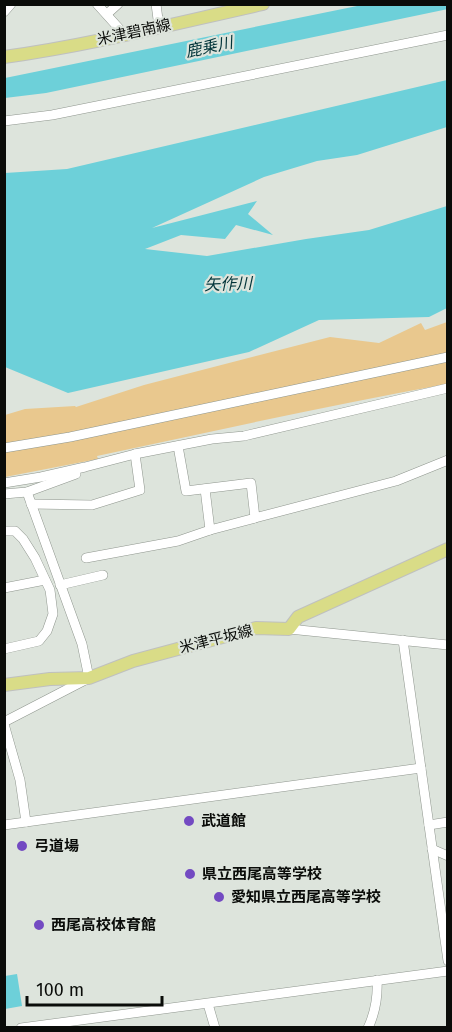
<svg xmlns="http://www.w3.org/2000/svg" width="452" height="1032" viewBox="0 0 452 1032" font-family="'Fira Sans','Noto Sans JP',sans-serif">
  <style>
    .green { fill: #e9c88e }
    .water { fill: #6dd0d9 }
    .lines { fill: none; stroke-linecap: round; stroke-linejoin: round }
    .minor-casing { stroke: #8f968e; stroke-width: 10 }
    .major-casing { stroke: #bfc0bf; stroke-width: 14 }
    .minor { stroke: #fff; stroke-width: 9 }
    .major { stroke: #d9dc87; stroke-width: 12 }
    .poi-dot { fill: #734ac2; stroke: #dde4dc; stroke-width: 2 }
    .labels { text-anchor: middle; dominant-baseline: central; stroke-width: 4.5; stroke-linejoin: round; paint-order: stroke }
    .street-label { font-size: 15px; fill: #0a0c09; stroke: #dde4dc }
    .poi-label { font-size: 15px; font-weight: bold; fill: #0a0c09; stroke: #dde4dc; text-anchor: start }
    .water-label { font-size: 16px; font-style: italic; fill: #023439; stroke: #dde4dc }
  </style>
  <rect width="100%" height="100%" fill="#dde4dc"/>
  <path class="green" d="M447,322V384C330,405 214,431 97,456L98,459L5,477V415L25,409L75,406L76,407L144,385L330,337L379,343L421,323L425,330Z"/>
  <g class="water">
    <path d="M362,5L447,4L448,9L46,93L5,98V78Z"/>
    <path d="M447,80V127L357,155L317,161L264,177L152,228L257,201L248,214L273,235L236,225L225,239L181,235L145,249L207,256L306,239L369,230L447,206V308L429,317L319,320L249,352L68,393L5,367V173L67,169Z"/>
    <path d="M17,974L22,1006L5,1009V976Z"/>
  </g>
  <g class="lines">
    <g class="minor-casing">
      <g id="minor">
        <path d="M97,4L124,34"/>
        <path d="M156,4L159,27"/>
        <path d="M4,12L11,4"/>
        <path d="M107,14L118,4"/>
        <path d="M4,121L52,115L448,35"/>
        <path d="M178,446L186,491L251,483L255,518L396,481L448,460"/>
        <path d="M4,448L70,437L448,357"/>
        <path d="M4,483L41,477L85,467L135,454L212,439L244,436L448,388"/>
        <path d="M205,489L210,530L255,518"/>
        <path d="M4,494L27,492L76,474"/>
        <path d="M31,504L92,505L140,490L135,454"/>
        <path d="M4,531H15L23,539L35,558L50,590L53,614L47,631L39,641L4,649"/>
        <path d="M86,558L178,541L210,530"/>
        <path d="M60,585L103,575"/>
        <path d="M4,588L45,580"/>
        <path d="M289,629L448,645"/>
        <path d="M403,640L448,961"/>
        <path d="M4,722L89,678L82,644L27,492"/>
        <path d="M4,724L20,780L26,822"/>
        <path d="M4,825L421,768"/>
        <path d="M429,825L448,822"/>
        <path d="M432,849L448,856"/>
        <path d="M208,1004L215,1028"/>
        <path d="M21,1028L448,971"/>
        <path d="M368,1028C375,1013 378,997 377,980"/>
      </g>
    </g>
    <g class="major-casing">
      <g id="major">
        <path d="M4,57C91,45 177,23 263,4"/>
        <path d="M4,685L50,679L89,678L133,661L256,628L289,629L298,617L448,549"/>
      </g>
    </g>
    <use href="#minor" class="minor"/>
    <use href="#major" class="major"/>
  </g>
  <g class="poi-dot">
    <circle cx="189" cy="821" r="6"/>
    <circle cx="22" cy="846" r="6"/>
    <circle cx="190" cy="874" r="6"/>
    <circle cx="219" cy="897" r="6"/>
    <circle cx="39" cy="925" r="6"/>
  </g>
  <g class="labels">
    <g class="street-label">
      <text transform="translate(134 32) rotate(-12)">米津碧南線</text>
      <text transform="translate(216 639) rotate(-14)">米津平坂線</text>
    </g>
    <g class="poi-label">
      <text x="201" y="821">武道館</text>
      <text x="34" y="846">弓道場</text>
      <text x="202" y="874">県立西尾高等学校</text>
      <text x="231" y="897">愛知県立西尾高等学校</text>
      <text x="51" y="925">西尾高校体育館</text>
    </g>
    <g class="water-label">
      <text transform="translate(209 47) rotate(-12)">鹿乗川</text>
      <text transform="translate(228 284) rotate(-2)">矢作川</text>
    </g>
  </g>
  <rect width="452" height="1032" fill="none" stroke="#0a0c09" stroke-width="12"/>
  <path d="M27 996v9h135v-9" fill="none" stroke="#0a0c09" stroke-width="3"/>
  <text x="36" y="996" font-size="18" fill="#0a0c09" stroke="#dde4dc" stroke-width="4.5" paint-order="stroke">100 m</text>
</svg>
